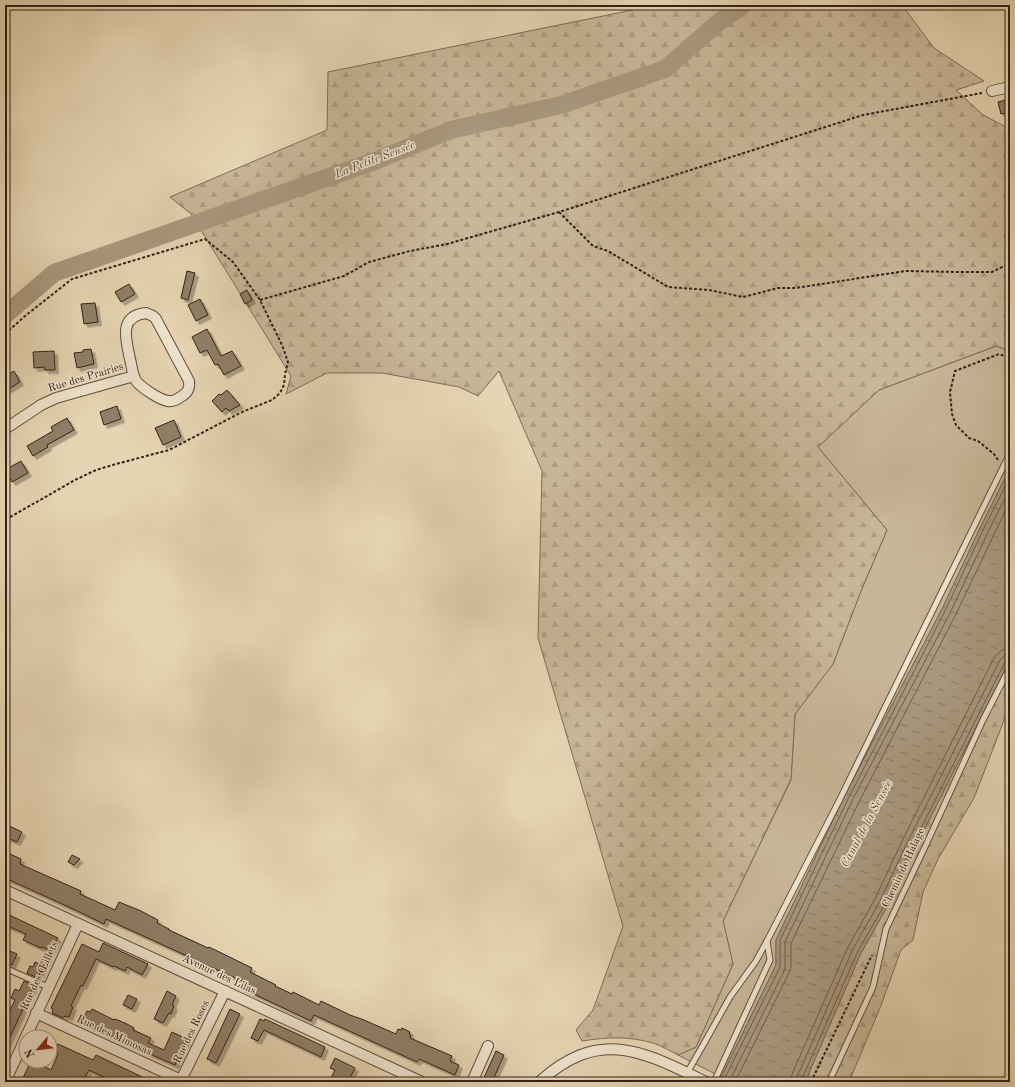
<svg xmlns="http://www.w3.org/2000/svg" width="1015" height="1087" viewBox="0 0 1015 1087" font-family="'Old Standard TT',serif">
  <style>
    .green { fill: #c8b698; stroke: #7e6c58 }
    .forest { fill: url(#forest-firs); stroke: #7e6c58 }
    .water { fill: url(#water-ripples); stroke: #7a6855 }
    .lines { fill: none; stroke-linecap: round; stroke-linejoin: round }
    .shore { stroke: #6e5c4a; stroke-width: 1 }
    .river { stroke: #a9987e; stroke-width: 18 }
    .building { fill: #907f68; stroke: #332117; filter: url(#shadow) }
    .service-casing { stroke: #604e3e; stroke-width: 7 }
    .minor-casing { stroke: #604e3e; stroke-width: 12 }
    .path { stroke: #332117; stroke-width: 2; stroke-dasharray: 3 2; stroke-linecap: butt }
    .service { stroke: #efe4ce; stroke-width: 5 }
    .minor { stroke: #efe4ce; stroke-width: 10 }
    .labels { text-anchor: middle; dominant-baseline: central; stroke-width: 3; stroke-linejoin: round; paint-order: stroke }
    .street-label { font-size: 11px; fill: #332117; stroke: #efe4ce }
    .water-label { font-size: 12px; font-style: italic; fill: #5c4b3b; stroke: #efe4ce }
  </style>
  <defs>
    <pattern id="forest-firs" width="22" height="20" patternUnits="userSpaceOnUse"><rect width="22" height="20" fill="#c8b698"/><path d="M5 1l3.5 6h-7zM16 11l3.5 6h-7z" fill="#ac9c82"/></pattern>
    <pattern id="water-ripples" width="26" height="14" patternUnits="userSpaceOnUse"><rect width="26" height="14" fill="#a9987e"/><path d="M2 4q2-2 4 0t4 0M15 11q2-2 4 0t4 0" fill="none" stroke="#8a7c66"/></pattern>
    <filter id="shadow"><feDropShadow dx="3.5" dy="3.5" stdDeviation="0" flood-color="#0004"/></filter>
  </defs>
  <rect width="100%" height="100%" fill="#e6d5b3"/>
  <filter id="stains"><feTurbulence type="fractalNoise" baseFrequency=".005" numOctaves="4"/><feColorMatrix values="0 0 0 0 .2 0 0 0 0 .09 0 0 0 0 .02 0 0 0 .5 -.17"/></filter>
  <radialGradient id="worn" r=".72"><stop offset=".6" stop-color="#630" stop-opacity="0"/><stop offset="1" stop-color="#630" stop-opacity=".3"/></radialGradient>
  <path class="green" d="M996,346L1010,351V468L981,526L942,609L845,795L776,940V965L721,1077L678,1055L696,1047L733,964L723,921L791,780L795,714L833,664L861,591L887,530L818,447L879,390Z"/>
  <g class="forest">
    <path d="M657,5H902L934,48L984,81L956,90L983,115L1010,129V351L996,346L879,390L818,447L887,530L861,591L833,664L795,714L791,779L723,921L733,964L696,1047L678,1055C670,1051 662,1046 653,1043C628,1036 608,1037 582,1041L576,1030L593,1010L623,926L538,638L542,471L499,371L478,396L459,387L382,373H327L286,394L291,376L191,214L170,197L327,130L328,72Z"/>
    <path d="M1010,660V705L974,798L938,859L923,892L913,940L901,950L880,1008L849,1082H805L861,953L888,905L915,848Z"/>
  </g>
  <path class="water" d="M1010,468V660L915,848L888,905L861,953L805,1082H719L776,965V940L845,795L942,609L981,526Z"/>
  <g class="lines">
    <g class="shore">
      <path d="M723,1082L780,967V940L849,797L945,611L984,528L1010,477"/>
      <path d="M729,1082L785,969V942L853,799L950,613L989,530L1010,488"/>
      <path d="M735,1082L790,971L791,965V943L859,802L955,616L1010,501"/>
      <path d="M791,1082L792,1074L848,947L875,899L902,841L995,656L1002,650L1010,648"/>
      <path d="M797,1082V1077L853,949L880,901L907,843L1000,660L1005,655L1010,654"/>
      <path d="M802,1082V1079L858,951L885,904L912,846L1005,662L1007,660L1010,659"/>
    </g>
    <path class="river" d="M5,315L54,273L375,161L451,130L561,105L665,69L719,22L743,5"/>
  </g>
  <g class="building">
    <path d="M1010,99V113L1001,114L998,102Z"/>
    <path d="M187,271L195,273L188,300L181,298Z"/>
    <path d="M129,284L135,294L121,302L115,292Z"/>
    <path d="M247,290L252,300L245,304L240,294Z"/>
    <path d="M200,299L208,315L196,321L188,305Z"/>
    <path d="M95,303L98,322L84,324L81,304Z"/>
    <path d="M207,329L221,356L232,351L241,366L224,375L218,364L215,365L207,350L200,353L192,337Z"/>
    <path d="M91,349L94,364L77,368L74,353L83,352V350Z"/>
    <path d="M54,351L55,370H45L44,367L34,368L33,352Z"/>
    <path d="M14,371L20,382L5,391V376Z"/>
    <path d="M227,390L240,405L229,411L226,408L222,412L212,401L219,394L221,395Z"/>
    <path d="M117,406L121,419L104,425L100,412Z"/>
    <path d="M67,418L74,430L47,445L48,447L33,456L27,446L53,431L51,427Z"/>
    <path d="M174,420L181,437L163,445L155,428Z"/>
    <path d="M21,461L28,473L12,482L5,470Z"/>
    <path d="M5,824L22,832L17,842L5,837Z"/>
    <path d="M5,854L9,856L10,854L21,859L20,864L81,891L80,894L115,910L119,902L141,911L158,920L157,923L169,929V930L208,948L209,947L252,968L250,972L276,985L275,986L292,994L293,992L319,1005L321,1001L350,1015L364,1020L396,1034L398,1029L401,1030L402,1028L410,1032L409,1034L411,1035L410,1038L452,1056L450,1061L459,1065L455,1075L419,1059L417,1062L314,1015L311,1021L241,988L244,982L106,919L104,924L73,909L5,878V872L8,867L5,865Z"/>
    <path d="M72,855L80,859L74,865L68,862Z"/>
    <path d="M5,913L58,938L51,951L42,947L41,948L23,940L26,934L5,925Z"/>
    <path d="M103,943L148,964L142,975L127,967L125,971L114,966L113,967L96,959L83,986L81,985L71,1006L73,1007L69,1017L65,1016L63,1018L52,1013L53,1009L51,1008L82,944L99,952Z"/>
    <path d="M5,949L17,954L12,965L5,962Z"/>
    <path d="M35,962L43,966L38,978L27,973L30,966L33,967Z"/>
    <path d="M24,981L34,985L5,1048V1020L15,1000L11,998L15,989L19,991Z"/>
    <path d="M167,991L176,996L172,1005L174,1006L171,1014L169,1013L163,1023L154,1019Z"/>
    <path d="M128,995L137,999L132,1009L123,1005Z"/>
    <path d="M92,1009L114,1020L115,1019L127,1024L134,1028L133,1030L151,1038L148,1043L164,1050L172,1032L187,1039L175,1065L150,1054L82,1022L87,1011L90,1012Z"/>
    <path d="M230,1009L240,1014L216,1063L207,1059Z"/>
    <path d="M260,1019L264,1021L265,1019L325,1047L321,1057L264,1030L258,1041L251,1038Z"/>
    <path d="M58,1044L93,1060L96,1055L153,1082H127L117,1077L114,1082L89,1070L82,1082H21L31,1061H34L51,1070L58,1054L54,1052Z"/>
    <path d="M496,1051L504,1055L492,1082H482Z"/>
    <path d="M335,1058L355,1068L348,1082H329L335,1070L330,1068Z"/>
  </g>
  <g class="lines">
    <g class="service-casing">
      <g id="service">
        <path d="M5,968L48,987"/>
        <path d="M687,1073L702,1047L730,997L756,961L767,941"/>
        <path d="M714,1082L770,960L767,941L839,801L1010,453"/>
        <path d="M829,1082L873,987L886,929L925,847L983,720L1010,667"/>
      </g>
    </g>
    <g class="minor-casing">
      <g id="minor">
        <path d="M992,91L1010,87"/>
        <path d="M146,313L153,316L156,319L189,381C190,387 188,393 182,396C178,399 173,402 168,401C160,400 142,388 137,382C132,376 132,366 130,359C126,340 118,316 146,313Z"/>
        <path d="M5,429L41,405L56,398L134,376"/>
        <path d="M5,890L422,1082"/>
        <path d="M36,1013L181,1080"/>
        <path d="M5,1082L78,924"/>
        <path d="M185,1082L181,1080L225,991"/>
        <path d="M472,1082L488,1046"/>
        <path d="M539,1082C600,1027 642,1051 706,1082"/>
      </g>
    </g>
    <g class="path">
      <path d="M559,212L593,246L608,251L668,287L709,290L743,297L778,288H796L905,271L960,272H992L1010,263"/>
      <path d="M260,300L344,276L369,262L410,251L447,244L559,212L863,115L982,93"/>
      <path d="M5,334L25,316L72,279L205,239L233,262L260,300L282,345L288,362L285,374L284,385L280,393L272,400L242,412L169,450L116,464L96,470L75,480L5,520"/>
      <path d="M998,460L994,454L978,441L969,438L956,425L952,414L950,392L955,371L999,354L1010,358"/>
      <path d="M811,1082L872,955"/>
    </g>
    <use href="#service" class="service"/>
    <use href="#minor" class="minor"/>
  </g>
  <g class="labels">
    <g class="street-label">
      <text transform="translate(86 378) rotate(-17)">Rue des Prairies</text>
      <text transform="translate(904 868) rotate(-65)">Chemin de Halage</text>
      <text transform="translate(219 975) rotate(25)">Avenue des Lilas</text>
      <text transform="translate(40 976) rotate(-65)">Rue des Œillets</text>
      <text transform="translate(192 1032) rotate(-64)">Rue des Roses</text>
      <text transform="translate(114 1036) rotate(25)">Rue des Mimosas</text>
    </g>
    <g class="water-label">
      <text transform="translate(375 160) rotate(-21)">La Petite Sensée</text>
      <text transform="translate(867 824) rotate(-62)">Canal de la Sensée</text>
    </g>
  </g>
  <rect width="1015" height="1087" fill="none" stroke="#e6d5b3" stroke-width="20"/>
  <rect x="6" y="6" width="1003" height="1075" fill="none" stroke="#332117" stroke-width="2"/>
  <rect x="10" y="10" width="995" height="1067" fill="none" stroke="#332117"/>
  <g transform="translate(38 1049) rotate(242)"><circle r="19" fill="#efe4ce" stroke="#a49685"/>
  <path d="M0-3L7 15L0 10L-7 15Z" fill="#8f2418"/>
  <text y="-6" font-size="11" font-weight="bold" text-anchor="middle" fill="#332117">N</text>
  </g>
  <rect width="100%" height="100%" filter="url(#stains)"/>
  <rect width="100%" height="100%" fill="url(#worn)"/>
</svg>
